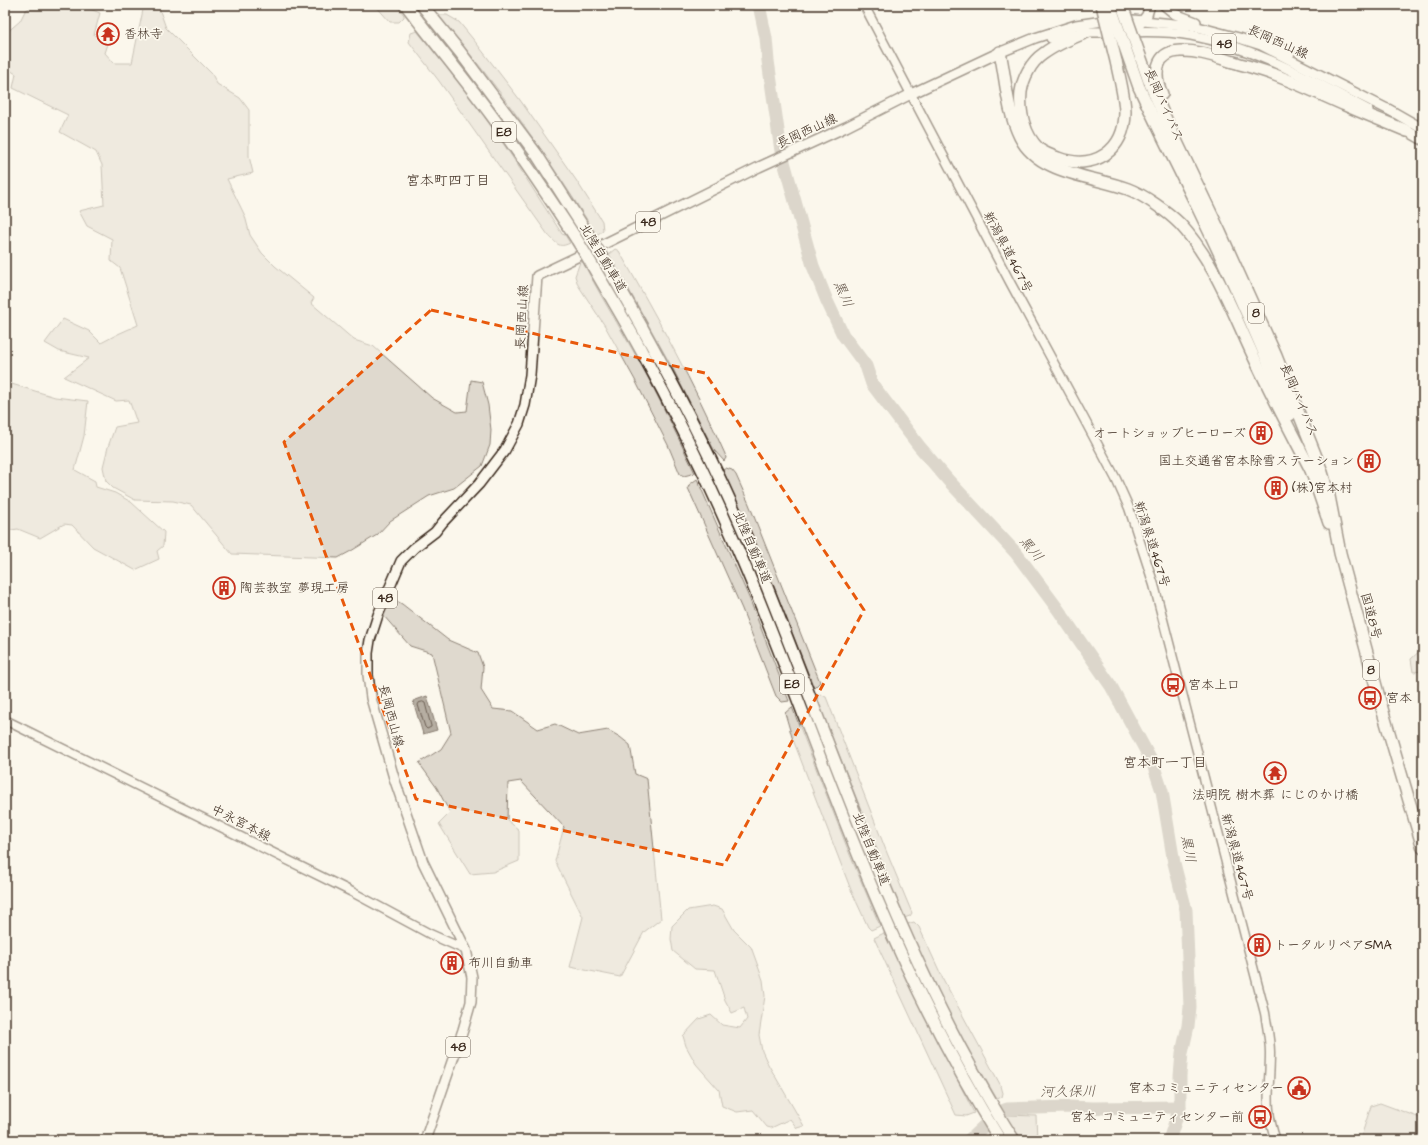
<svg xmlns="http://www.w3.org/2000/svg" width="1428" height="1145" viewBox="0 0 1428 1145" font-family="'Architects Daughter','Klee One',sans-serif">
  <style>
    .green { fill: #dfd9ce; stroke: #8d8276 }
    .water { fill: #b6aea2; stroke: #85796d }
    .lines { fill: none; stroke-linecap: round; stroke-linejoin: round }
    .shore { stroke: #6c5f53; stroke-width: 1 }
    .river { stroke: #b6aea2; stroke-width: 13 }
    .secondary-casing { stroke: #3b2a1e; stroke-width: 11 }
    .primary-casing { stroke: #3b2a1e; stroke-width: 12 }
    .highway-casing { stroke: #3b2a1e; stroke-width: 14 }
    .secondary { stroke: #fbf7ec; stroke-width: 8 }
    .primary { stroke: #fbf7ec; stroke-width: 9 }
    .highway { stroke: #fbf7ec; stroke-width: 11 }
    .highway-bridge-casing { stroke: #3b2a1e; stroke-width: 14; stroke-linecap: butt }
    .highway-bridge { stroke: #fbf7ec; stroke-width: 11 }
    .marked { fill: none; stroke: #e8590c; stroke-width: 3; stroke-dasharray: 8 5; stroke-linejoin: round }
    .labels { text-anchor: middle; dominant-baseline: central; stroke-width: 3.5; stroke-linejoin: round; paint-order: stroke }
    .shield { fill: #fbf7ec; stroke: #75685c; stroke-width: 1 }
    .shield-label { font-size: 12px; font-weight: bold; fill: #3b2a1e }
    .poi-label { font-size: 13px; fill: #3b2a1e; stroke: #fbf7ec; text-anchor: start }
    .street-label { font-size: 13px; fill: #3b2a1e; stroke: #fbf7ec }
    .neighbourhood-label { font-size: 14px; fill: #3b2a1e; stroke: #fbf7ec }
    .water-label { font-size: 14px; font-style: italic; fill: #605246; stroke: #fbf7ec }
  </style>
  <rect width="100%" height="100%" fill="#fbf7ec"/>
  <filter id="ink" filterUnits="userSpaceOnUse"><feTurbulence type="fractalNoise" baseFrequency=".025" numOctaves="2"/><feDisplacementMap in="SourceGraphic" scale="8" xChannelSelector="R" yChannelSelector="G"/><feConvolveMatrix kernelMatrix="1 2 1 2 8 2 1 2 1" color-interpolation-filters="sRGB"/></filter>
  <g filter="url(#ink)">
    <g class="green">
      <path d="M33,5H80L100,13L94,35L109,41L105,53L114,63H132L144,5H160V11L166,28L212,74L217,84L240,98L249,110V156L253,173L227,179L245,216L250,235L262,253L275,266L314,298L311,303L354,340L373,346L432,398L457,412L467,411L471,380L482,382L488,405L491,430L490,445L482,466L454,488L429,496L390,521L377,535L351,551L338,558L232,554L191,505L173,501L135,500L113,488L106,481L103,467L108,447L115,427L137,423L129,400L116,401L64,377L89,358L59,351L45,343L63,319L89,331L101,343L118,334L138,325L120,268L111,261L112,239L87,226L79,211L104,205L102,165L96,152L60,132L68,115L13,88L16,74L5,67V34L20,21L25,11Z"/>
      <path d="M375,5H396L404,15V17L399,22H390Z"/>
      <path d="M437,15H447L459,22L477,44L520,100L576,180L602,221L603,230L598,234H596C548,157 497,83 437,15Z"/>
      <path d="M417,31L476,104L513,158L562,234L565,235L570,243C558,249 557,243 548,235L439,81L409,42L411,33Z"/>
      <path d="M615,249L619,251C657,317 694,384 725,454L726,458L724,461L714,450L673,369L609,254Z"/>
      <path d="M580,262H583C597,290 613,316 628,342C653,384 674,429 695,473L684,476L680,474L668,445L635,380L605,326L578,285L575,276Z"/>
      <path d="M5,382L55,397L88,401L84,436L75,470L95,481L96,487L115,493L131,502L164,532L163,546L157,551L159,559L135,570L93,547L72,525L64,524L40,538L18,529L5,531Z"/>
      <path d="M726,468L732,470L736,475L749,504L820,682L814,688L775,589L723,470Z"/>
      <path d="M697,479L750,600L789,701L782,702L776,696L742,609L688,488L689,485Z"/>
      <path d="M390,597L402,604L448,640L478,653L483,667L481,690L493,709L512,711L538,729L555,724L578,735L608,730L620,737L630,745L635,774L647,779L661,919L644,932L620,977L570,967L583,917L555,861L564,827L521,781L508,783L507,820L519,830V861L493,872L470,874L439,824L450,813L437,788L419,763L441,749L451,733L432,653L410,646L383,615L384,609Z"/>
      <path d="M1423,648V671L1413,672L1411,659Z"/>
      <path d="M820,694L826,697L887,853L912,913L910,916L904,918L817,699V696Z"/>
      <path d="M792,707L850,855L880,926L871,930L868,927L851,890L792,737L785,713Z"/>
      <path d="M713,906L722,909L734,930L751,947L763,980L765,996L759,1035L762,1051L768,1064L804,1126L797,1128L790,1119L771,1128L767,1127L753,1110L737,1112L722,1106L719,1090L696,1064L686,1046L683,1036L699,1019L711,1015L722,1025L740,1028L747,1019L744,1008L732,1013L725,1000L715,970L695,969L673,951L671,939L672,926L688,910Z"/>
      <path d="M914,922L919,927L943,979L1001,1086L1003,1093L1002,1097L997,1099L972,1056L947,1011L907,924Z"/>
      <path d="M884,933L974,1113L966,1116L956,1115L874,938Z"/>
      <path d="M1380,1103L1423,1119V1140H1360L1371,1106Z"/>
      <path d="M1005,1115L1036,1116L1037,1140H1021Z"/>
    </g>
    <path class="water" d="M427,696L437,730L423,734L413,701Z"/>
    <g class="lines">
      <path class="shore" d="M423,702L425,703L431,726V727L427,729L425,727L418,705L419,703Z"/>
      <g class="river">
        <path d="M759,5L766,38L768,61L781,151L813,266L827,301L843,335L866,366L872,384L919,446L948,480L1016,553L1057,608L1111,686L1153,764L1162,791L1174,863L1186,910L1190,1007L1188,1026L1182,1053L1180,1076V1107L1169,1140"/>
        <path d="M969,1140L999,1112L1007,1109L1069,1107L1093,1108L1180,1107"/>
      </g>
      <g class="secondary-casing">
        <g id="secondary">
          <path d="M864,5L1011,284L1083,417L1116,479L1129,508L1154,585L1265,1013C1267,1026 1270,1040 1270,1053C1270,1085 1264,1109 1276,1140"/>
          <path d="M5,720L352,892L430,934L466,950"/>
        </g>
      </g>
      <g class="primary-casing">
        <g id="primary">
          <path d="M1164,5L1175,14L1196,22"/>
          <path d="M1140,24L1147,15L1150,5"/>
          <path d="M1127,32C1148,31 1169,31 1191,35C1254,47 1311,80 1368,110"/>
          <path d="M1051,38L1087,32H1114"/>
          <path d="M1259,38L1290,53"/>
          <path d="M1388,109L1423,129"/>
          <path d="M1402,128L1423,140"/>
          <path d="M425,1140L463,1030L471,1002L472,977L466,950L423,862L394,778L371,698L368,675V653L370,640L378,615L401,561L414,548L435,532L443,522L479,484L505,450L519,424L525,405L530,375L537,276L604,244L759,167L846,127L911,94L996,54L1035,38L1076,25L1103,21L1133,20L1194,26L1239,38L1261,45L1393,112"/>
        </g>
      </g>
      <g class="highway-casing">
        <g id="highway">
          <path d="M406,5C437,46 470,85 500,127C527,164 552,202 577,240"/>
          <path d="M422,5L460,52L537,155L587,233"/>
          <path d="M1087,32C1072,38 1056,44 1043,54C1031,62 1023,78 1021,92C1019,111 1024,135 1039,149C1044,153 1052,156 1058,158C1094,171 1125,151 1125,112C1125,98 1119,76 1116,61"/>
          <path d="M1000,52C1006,80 1007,111 1020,137C1038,174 1093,176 1128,189C1144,195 1168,212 1180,224C1214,261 1231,308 1252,353C1271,394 1292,434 1313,474"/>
          <path d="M1149,81L1162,111L1220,232L1276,356L1321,469L1329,496L1340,553L1383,712L1423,848"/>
          <path d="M1139,87C1157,126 1176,163 1195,202C1229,272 1261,343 1290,415"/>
          <path d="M1162,94C1153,75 1155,52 1180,51C1199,50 1219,58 1237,63C1250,67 1262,70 1275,75C1299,84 1322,95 1345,105C1365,114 1386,122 1407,131"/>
          <path d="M603,259C664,363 720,470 765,582C828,738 881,898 960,1047C977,1078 994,1110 1014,1140"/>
          <path d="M591,263C608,293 626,322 642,352C681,423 716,496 747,571C793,681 831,793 878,902C913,984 953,1064 1000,1140"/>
          <path d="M1310,467L1329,523"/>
        </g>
      </g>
      <use href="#secondary" class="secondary"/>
      <use href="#primary" class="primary"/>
      <use href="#highway" class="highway"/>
      <g class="highway-bridge-casing">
        <g id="highway-bridge">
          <path d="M1102,5L1116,61"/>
          <path d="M1110,5L1139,87"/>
          <path d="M1122,5L1149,81"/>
          <path d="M587,233L603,259"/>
          <path d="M577,240L591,263"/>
        </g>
      </g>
      <use href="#highway-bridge" class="highway-bridge"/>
    </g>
  </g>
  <path d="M0 0H1428V1145H0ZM431,310L705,373L864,610L724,865L416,799L284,442Z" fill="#fbf7ec" fill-opacity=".55" fill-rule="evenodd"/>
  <path class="marked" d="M431,310L705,373L864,610L724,865L416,799L284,442Z"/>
  <defs>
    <g id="temple-ring" transform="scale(1.15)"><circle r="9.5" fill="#fbf7ec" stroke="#c8321e" stroke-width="1.5"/><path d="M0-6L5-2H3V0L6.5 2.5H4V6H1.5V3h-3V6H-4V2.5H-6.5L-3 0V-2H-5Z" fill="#c8321e"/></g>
    <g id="building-ring" transform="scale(1.15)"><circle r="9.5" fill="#fbf7ec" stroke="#c8321e" stroke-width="1.5"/><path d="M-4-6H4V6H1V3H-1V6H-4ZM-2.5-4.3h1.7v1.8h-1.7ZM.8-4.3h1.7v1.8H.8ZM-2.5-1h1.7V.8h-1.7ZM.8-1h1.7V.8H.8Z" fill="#c8321e"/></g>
    <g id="bus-ring" transform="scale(1.15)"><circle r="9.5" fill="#fbf7ec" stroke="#c8321e" stroke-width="1.5"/><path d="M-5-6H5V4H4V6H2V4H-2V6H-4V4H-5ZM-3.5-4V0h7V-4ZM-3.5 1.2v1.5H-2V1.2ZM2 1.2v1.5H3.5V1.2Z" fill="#c8321e"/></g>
    <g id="civic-ring" transform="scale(1.15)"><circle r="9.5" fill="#fbf7ec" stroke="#c8321e" stroke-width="1.5"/><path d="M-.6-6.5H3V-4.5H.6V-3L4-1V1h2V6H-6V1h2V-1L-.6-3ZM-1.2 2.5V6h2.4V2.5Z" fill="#c8321e"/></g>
  </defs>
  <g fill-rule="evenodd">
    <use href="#temple-ring" x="108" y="34"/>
    <use href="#building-ring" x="1261" y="433"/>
    <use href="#building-ring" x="1369" y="461"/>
    <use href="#building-ring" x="1276" y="488"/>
    <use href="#building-ring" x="224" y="588"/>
    <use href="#bus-ring" x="1173" y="685"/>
    <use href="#bus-ring" x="1370" y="698"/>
    <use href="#temple-ring" x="1275" y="773"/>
    <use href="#building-ring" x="1259" y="945"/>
    <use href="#building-ring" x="452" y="963"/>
    <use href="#civic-ring" x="1299" y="1088"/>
    <use href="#bus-ring" x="1260" y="1117"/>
  </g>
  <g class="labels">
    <g class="shield">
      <rect x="1212" y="34" width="24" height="20" rx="3"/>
      <rect x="492" y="122" width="24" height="20" rx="3"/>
      <rect x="636" y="212" width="24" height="20" rx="3"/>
      <rect x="1248" y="303" width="16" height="20" rx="3"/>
      <rect x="373" y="588" width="24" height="20" rx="3"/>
      <rect x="1363" y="660" width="16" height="20" rx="3"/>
      <rect x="780" y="674" width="24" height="20" rx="3"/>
      <rect x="446" y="1037" width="24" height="20" rx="3"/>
    </g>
    <g class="shield-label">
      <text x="1224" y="44">48</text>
      <text x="504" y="132">E8</text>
      <text x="648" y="222">48</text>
      <text x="1256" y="313">8</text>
      <text x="385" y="598">48</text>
      <text x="1371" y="670">8</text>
      <text x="792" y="684">E8</text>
      <text x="458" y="1047">48</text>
    </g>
    <g class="poi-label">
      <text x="124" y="34">香林寺</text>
      <text x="1246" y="433" text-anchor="end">オートショップヒーローズ</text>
      <text x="1354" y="461" text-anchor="end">国土交通省宮本除雪ステーション</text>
      <text x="1292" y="488">(株)宮本村</text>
      <text x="240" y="588">陶芸教室 夢現工房</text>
      <text x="1188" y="685">宮本上口</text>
      <text x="1386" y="698">宮本</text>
      <text x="1275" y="795" text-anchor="middle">法明院 樹木葬 にじのかけ橋</text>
      <text x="1274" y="945">トータルリペアSMA</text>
      <text x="468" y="963">布川自動車</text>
      <text x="1284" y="1088" text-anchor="end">宮本コミュニティセンター</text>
      <text x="1244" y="1117" text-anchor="end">宮本 コミュニティセンター前</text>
    </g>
    <g class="street-label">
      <text transform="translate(1278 42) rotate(24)">長岡西山線</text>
      <text transform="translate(1164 105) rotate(66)">長岡バイパス</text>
      <text transform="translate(807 131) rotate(-25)">長岡西山線</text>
      <text transform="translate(1008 252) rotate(62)">新潟県道467号</text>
      <text transform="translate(603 258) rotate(59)">北陸自動車道</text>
      <text transform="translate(522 317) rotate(-87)">長岡西山線</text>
      <text transform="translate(1299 400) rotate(67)">長岡バイパス</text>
      <text transform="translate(1152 544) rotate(72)">新潟県道467号</text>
      <text transform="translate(752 547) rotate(67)">北陸自動車道</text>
      <text transform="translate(1371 616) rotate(75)">国道8号</text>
      <text transform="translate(391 716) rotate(75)">長岡西山線</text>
      <text transform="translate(241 823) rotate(27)">中永宮本線</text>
      <text transform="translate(871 849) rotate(68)">北陸自動車道</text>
      <text transform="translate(1237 857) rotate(75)">新潟県道467号</text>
    </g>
    <g class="neighbourhood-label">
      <text x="448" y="181">宮本町四丁目</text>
      <text x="1165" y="763">宮本町一丁目</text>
    </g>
    <g class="water-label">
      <text transform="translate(843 294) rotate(66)">黒川</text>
      <text transform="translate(1031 549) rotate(51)">黒川</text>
      <text transform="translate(1188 849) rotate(79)">黒川</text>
      <text transform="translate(1068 1092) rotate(-1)">河久保川</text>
    </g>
  </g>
  <rect width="1428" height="1145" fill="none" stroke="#fbf7ec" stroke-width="20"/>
  <rect x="10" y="10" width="1408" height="1125" fill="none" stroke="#3b2a1e" stroke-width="1.5" filter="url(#ink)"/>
</svg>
